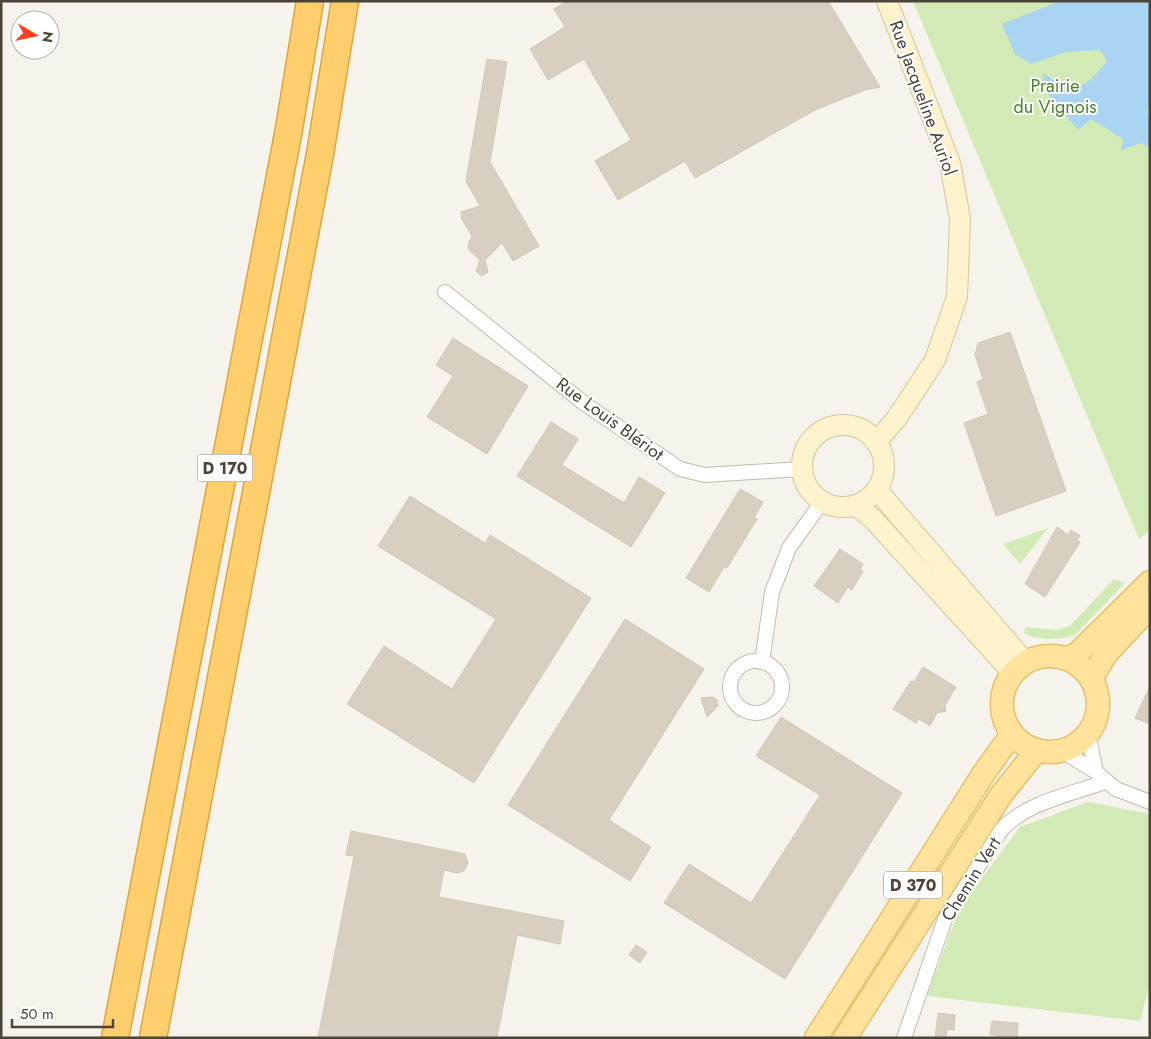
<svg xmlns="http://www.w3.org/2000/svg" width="1151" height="1039" viewBox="0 0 1151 1039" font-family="Jost,sans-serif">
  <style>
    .green { fill: #d2eab5 }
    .water { fill: #a9d4f2 }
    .building { fill: #d8cfc1; stroke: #d3c7b4 }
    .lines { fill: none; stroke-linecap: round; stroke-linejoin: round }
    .street-casing { stroke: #c2bbae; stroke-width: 16 }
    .secondary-casing { stroke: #d6c79b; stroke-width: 22 }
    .primary-casing { stroke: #e6c16a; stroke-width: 25 }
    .highway-casing { stroke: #e0a43c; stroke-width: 29 }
    .street { stroke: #fff; stroke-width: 14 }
    .secondary { stroke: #fff3cd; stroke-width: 20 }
    .primary { stroke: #ffe39c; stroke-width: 22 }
    .highway { stroke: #ffcf6e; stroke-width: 26 }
    .labels { text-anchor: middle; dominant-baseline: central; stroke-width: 4; stroke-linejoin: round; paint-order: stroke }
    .shield { fill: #fff; stroke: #817c74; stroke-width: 1 }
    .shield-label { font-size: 16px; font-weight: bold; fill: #4b4439 }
    .park-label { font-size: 18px; fill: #4a7f2a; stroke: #fff }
    .street-label { font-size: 18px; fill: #4b4439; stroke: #fff }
  </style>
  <rect width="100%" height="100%" fill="#f6f3ec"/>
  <g class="green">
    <path d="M913,1H1150V530L1139,539Z"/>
    <path d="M1048,528L1020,564L1003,544Z"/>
    <path d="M1114,579L1125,583L1075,635C1061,640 1036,641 1024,633L1025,627L1056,630L1070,626Z"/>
    <path d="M1088,802L1150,814V984L1140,1021L927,996L959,909L1020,827Z"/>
  </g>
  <path class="water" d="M1060,1H1150V106L1147,110L1150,119V148L1141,143L1121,150L1123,139L1091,119L1078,130L1043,88V73C1074,96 1084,90 1107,61L1100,50L1066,52L1031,64L1015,54L1002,24Z"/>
  <g class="building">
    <path d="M567,1H828L880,87L865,90L815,110L695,178L685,161L618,200L595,161L631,140L584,59L548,80L530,49L565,27L554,9Z"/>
    <path d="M487,59L507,62L490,162L539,246L513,261L502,243L485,260L488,272L482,276L476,271L480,260L469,250L468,244L472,236L462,219L461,212L480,206L466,181Z"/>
    <path d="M1010,332L1066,491L996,516L964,423L988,414L977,382L983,379L975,355L978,343Z"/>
    <path d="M453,338L528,386L487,454L427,417L453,376L436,365Z"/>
    <path d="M551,422L578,439L562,465L624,503L639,477L665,493L631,547L517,476Z"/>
    <path d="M740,489L763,502L754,518L757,519L727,568L724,567L709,592L686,578Z"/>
    <path d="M410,496L485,543L490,535L591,598L474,783L347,704L384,646L452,689L496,619L378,546Z"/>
    <path d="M1057,527L1068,535L1071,530L1080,536L1077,540L1080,542L1045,597L1025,584Z"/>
    <path d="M840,549L863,564L860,569L863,571L852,590L848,587L838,603L814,586Z"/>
    <path d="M625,619L704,669L609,820L651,847L630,881L508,805Z"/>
    <path d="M923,667L956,687L945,705L946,711L937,713L930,726L919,719L916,723L893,709L911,681L914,682Z"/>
    <path d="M1150,686V724L1135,718Z"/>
    <path d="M713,697L717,700L718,706L707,717L701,698Z"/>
    <path d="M781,717L902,793L785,979L664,903L689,864L751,903L820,795L756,756Z"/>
    <path d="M351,831L465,854L468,863L464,871L457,873L444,870L439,897L564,921L560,944L517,935L497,1038H318L354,856L346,855Z"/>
    <path d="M636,945L647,952L640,963L629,955Z"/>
    <path d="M938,1013L955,1015L954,1030L947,1029L946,1038H935Z"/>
    <path d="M992,1021L1018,1023L1017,1038H996L997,1035H990Z"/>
  </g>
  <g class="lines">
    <g class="street-casing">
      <g id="street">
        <path d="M445,292L585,404L680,469L705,475L801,469"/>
        <circle cx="756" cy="687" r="26"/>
        <path d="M762,662L772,592L789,548L822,502"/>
        <path d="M1088,733L1096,772"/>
        <path d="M1062,751L1096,772L1116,789L1150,802"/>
        <path d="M904,1038L945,919L1002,829C1028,802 1071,794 1105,782"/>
      </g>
    </g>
    <g class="secondary-casing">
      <g id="secondary">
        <circle cx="843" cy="466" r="41"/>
        <path d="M876,442L897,418L935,360L957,297L960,219L950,163L887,1"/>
        <path d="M877,490L1025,662"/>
        <path d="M856,506L872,518L1013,673"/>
      </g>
    </g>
    <g class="primary-casing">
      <g id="primary">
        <circle cx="1050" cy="704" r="48"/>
        <path d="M1067,659L1078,653L1150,582"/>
        <path d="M1091,679L1106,654L1150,607"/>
        <path d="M816,1038L984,773L1012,734"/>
        <path d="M845,1038L1001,795L1037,750"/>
      </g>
    </g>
    <g class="highway-casing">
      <g id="highway">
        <path d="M115,1038L289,129L310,1"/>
        <path d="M153,1038L320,154L345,1"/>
      </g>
    </g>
    <use href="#street" class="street"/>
    <use href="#secondary" class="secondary"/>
    <use href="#primary" class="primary"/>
    <use href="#highway" class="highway"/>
  </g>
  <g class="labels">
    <g class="shield">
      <rect x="197.5" y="454.5" width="55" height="27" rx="4"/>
      <rect x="884" y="871.5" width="58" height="27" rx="4"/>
    </g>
    <g class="shield-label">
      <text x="225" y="468">D 170</text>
      <text x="913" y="885">D 370</text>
    </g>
    <g class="park-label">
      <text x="1055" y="86">Prairie<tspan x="1055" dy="21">du Vignois</tspan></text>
    </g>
    <g class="street-label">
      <text transform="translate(923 98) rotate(70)">Rue Jacqueline Auriol</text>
      <text transform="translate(610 419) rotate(36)">Rue Louis Blériot</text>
      <text transform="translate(971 879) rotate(-58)">Chemin Vert</text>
    </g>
  </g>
  <rect width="1151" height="1039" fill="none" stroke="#4b4439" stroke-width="5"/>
  <g transform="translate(35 35) rotate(99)"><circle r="24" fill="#ffffff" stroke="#b7b4b0"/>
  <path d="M0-4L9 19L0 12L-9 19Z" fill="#fc3f1d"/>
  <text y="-8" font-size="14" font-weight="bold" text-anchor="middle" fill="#4b4439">N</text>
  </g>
  <path d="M12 1019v8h101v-8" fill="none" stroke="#4b4439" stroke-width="2.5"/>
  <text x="20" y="1019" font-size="15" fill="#4b4439" stroke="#ffffff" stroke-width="4" paint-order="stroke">50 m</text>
</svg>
